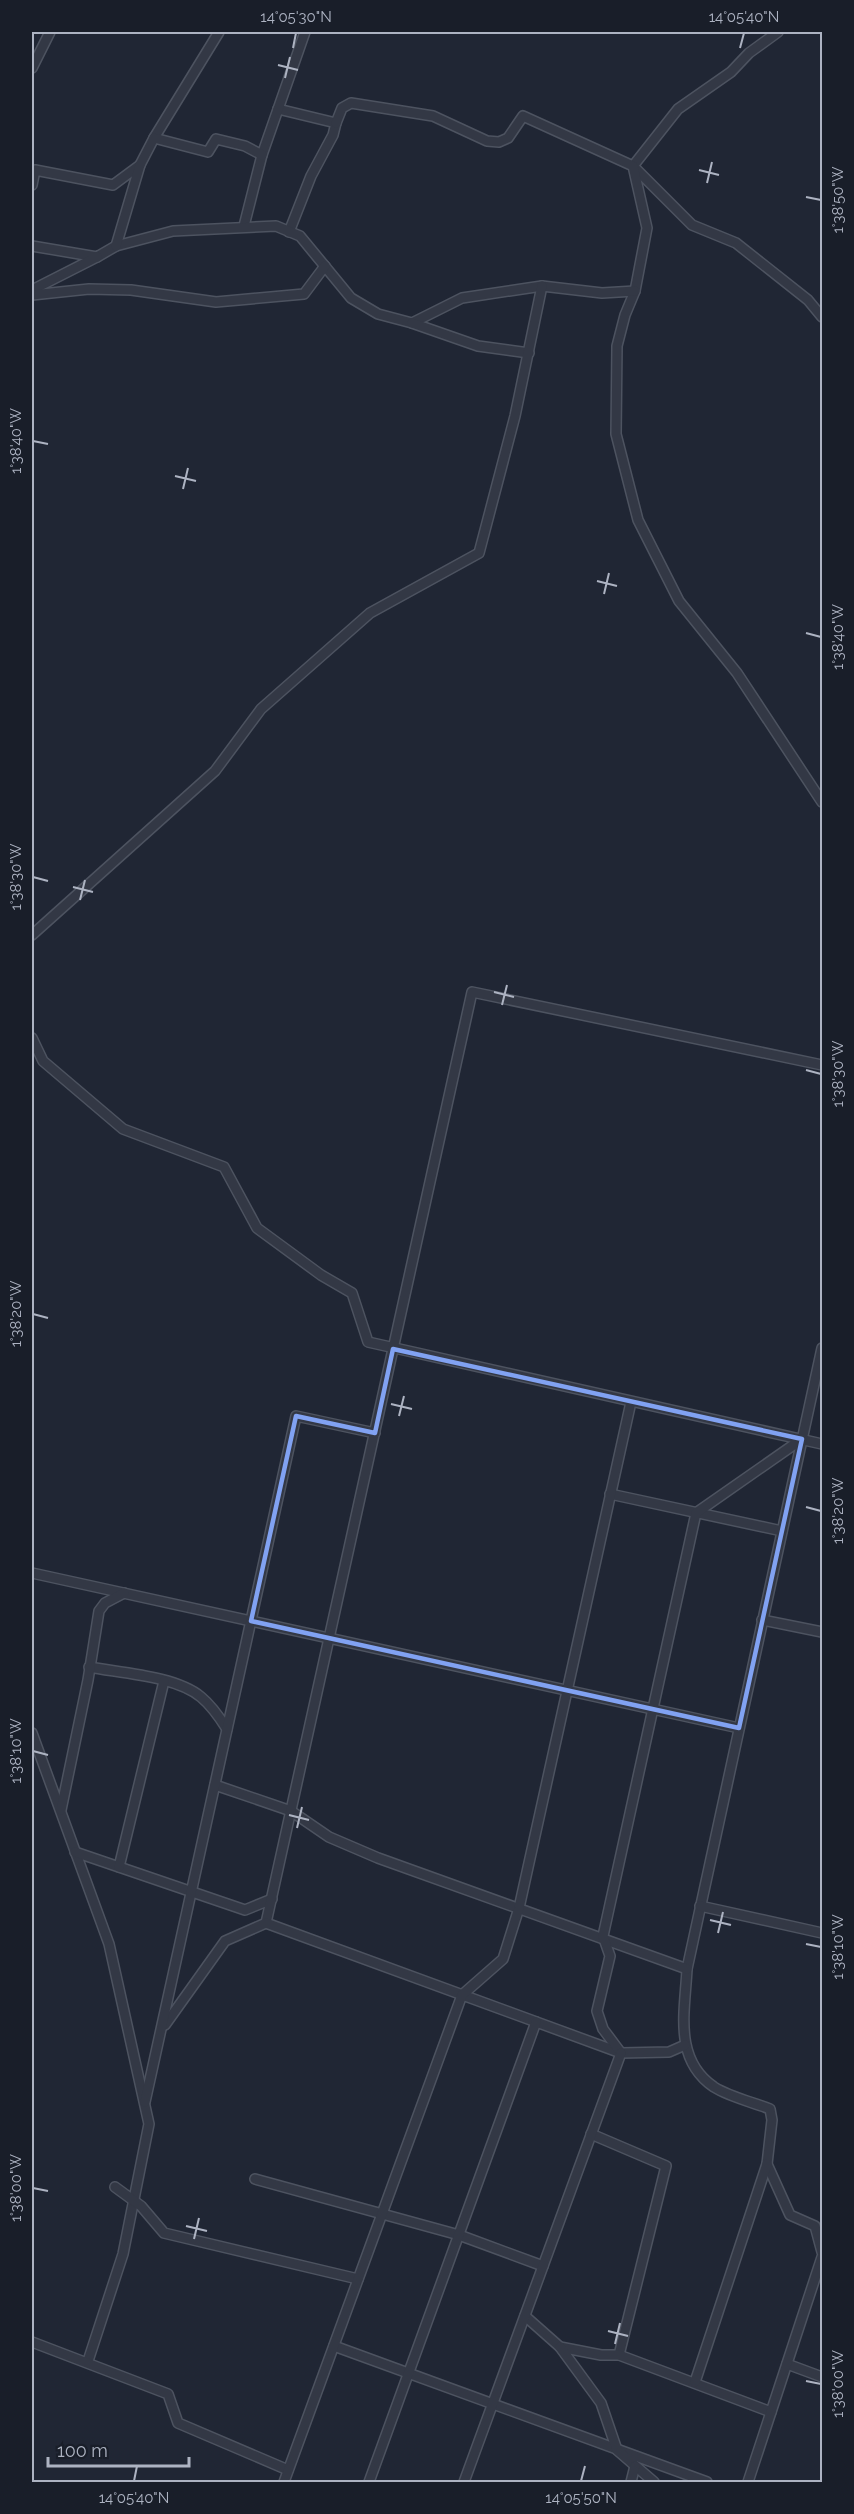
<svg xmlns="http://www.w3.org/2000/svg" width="854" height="2514" viewBox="0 0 854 2514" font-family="Raleway,sans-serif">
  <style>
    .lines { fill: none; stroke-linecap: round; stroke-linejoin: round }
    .minor-casing { stroke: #4d5360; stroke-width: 12 }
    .minor { stroke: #333845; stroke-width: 9 }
    .marked { fill: none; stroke: #81a2f2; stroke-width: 4.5; stroke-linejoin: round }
    .ticks { fill: none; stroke: #adb3c2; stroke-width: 2 }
    .neatline { fill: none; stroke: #adb3c2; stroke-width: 2 }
    .ticks-label { font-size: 15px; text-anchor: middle; fill: #adb3c2 }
  </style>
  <rect width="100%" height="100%" fill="#202634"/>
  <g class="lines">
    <g class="minor-casing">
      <g id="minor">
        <path d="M778,32L749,53L731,72L678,109L633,166L692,225L736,243L808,300L822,317"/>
        <path d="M32,68L50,32"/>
        <path d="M278,109L336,123L333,135L311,176L289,232"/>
        <path d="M336,123L342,108L351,103L433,116L487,141L499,142L508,138L523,116L633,166L647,228L635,291L625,315L617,346L616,434L638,520L679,601L737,673L822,802"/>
        <path d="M154,138L219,32"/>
        <path d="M32,185L35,170L113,185L140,165"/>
        <path d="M244,226L262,155L305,32"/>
        <path d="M32,246L97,257L116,246L173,231L276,226L300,236L351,298L378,314L412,323L462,298L542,286L602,293L635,291"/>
        <path d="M116,246L140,165L154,138L208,152L216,139L245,146L262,155"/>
        <path d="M32,290L97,257"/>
        <path d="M32,295L89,289L131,290L216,302L304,294L325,266"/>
        <path d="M412,323L478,346L529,353"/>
        <path d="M32,935L215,771L261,709L370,613L479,553L515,416L542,286"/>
        <path d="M32,1038L43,1061L123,1129L224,1167L257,1228L321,1275L352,1293L368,1342L822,1444"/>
        <path d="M822,1348L687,1969C685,2011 673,2059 714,2087C730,2097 752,2102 770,2109L772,2120L767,2164L790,2215L815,2226L822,2252"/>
        <path d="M610,1494L782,1531"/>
        <path d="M32,1573L739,1728"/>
        <path d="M762,1620L822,1632"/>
        <path d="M89,1667C121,1673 176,1676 201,1697C212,1706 220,1718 227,1729"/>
        <path d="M32,1733L109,1944L149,2124L123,2254L88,2361"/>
        <path d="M215,1785L291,1811L329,1837L378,1858L687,1969"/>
        <path d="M61,1810L88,1680L99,1611L105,1603L124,1593"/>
        <path d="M75,1852L245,1910L272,1899"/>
        <path d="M119,1867L164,1681"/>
        <path d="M700,1906L822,1933"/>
        <path d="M266,1923L472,992L822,1065"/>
        <path d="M165,2025L225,1941L266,1923L621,2053L669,2052L685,2045"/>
        <path d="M621,2053L603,2029L597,2011L610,1956L603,1936L696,1513L802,1439"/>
        <path d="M145,2102L296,1416L375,1433"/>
        <path d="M591,2134L666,2166L619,2355"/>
        <path d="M255,2179L459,2235L543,2266"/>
        <path d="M115,2187L141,2206L164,2233L358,2279"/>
        <path d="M525,2316L560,2347L601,2355H619L771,2412"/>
        <path d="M32,2342L168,2394L178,2423L288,2470"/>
        <path d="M334,2346L707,2482"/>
        <path d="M560,2347L601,2403L617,2450L654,2482"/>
        <path d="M787,2364L822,2377"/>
        <path d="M695,2382L767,2164"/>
        <path d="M284,2482L462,1995L503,1959L519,1908L631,1402"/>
        <path d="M369,2482L536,2022"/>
        <path d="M464,2482L621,2053"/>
        <path d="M631,2482L635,2466"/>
        <path d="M748,2482L822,2257"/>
      </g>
    </g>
    <use href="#minor" class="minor"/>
  </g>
  <path class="marked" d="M393,1349L802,1439L739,1728L251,1621L296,1416L375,1433Z"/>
  <path class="ticks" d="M293,48L296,33M740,48L744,33M278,65L298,70M285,78L290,57M699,170L719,175M707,183L712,162M806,197L821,200M33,441L48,444M175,476L196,481M183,489L188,468M597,581L617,586M604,594L609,573M806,633L821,637M33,877L48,881M73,887L93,892M80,900L85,880M494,992L514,997M502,1005L507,985M806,1070L821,1074M33,1314L48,1318M391,1404L412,1409M399,1416L404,1396M806,1507L821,1511M33,1751L48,1755M289,1815L309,1820M297,1828L302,1807M710,1920L731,1925M718,1933L723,1912M806,1944L821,1947M33,2188L48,2191M186,2226L207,2231M194,2239L199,2218M608,2331L628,2336M615,2344L620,2323M806,2381L821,2384M134,2481L137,2466M581,2481L585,2466"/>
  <rect width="854" height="2514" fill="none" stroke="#191e29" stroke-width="66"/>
  <path d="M48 2457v9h141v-9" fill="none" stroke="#adb3c2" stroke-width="3"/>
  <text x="57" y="2457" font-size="18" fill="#adb3c2" stroke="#191e29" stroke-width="4.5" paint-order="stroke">100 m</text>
  <rect x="33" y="33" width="788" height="2448" class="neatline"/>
  <g class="ticks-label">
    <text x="296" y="22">14°05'30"N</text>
    <text x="744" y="22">14°05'40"N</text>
    <text transform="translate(838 200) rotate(-90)" y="5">1°38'50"W</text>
    <text transform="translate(16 441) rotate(-90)" y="5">1°38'40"W</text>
    <text transform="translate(838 637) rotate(-90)" y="5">1°38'40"W</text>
    <text transform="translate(16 877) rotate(-90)" y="5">1°38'30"W</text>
    <text transform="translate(838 1074) rotate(-90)" y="5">1°38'30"W</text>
    <text transform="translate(16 1314) rotate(-90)" y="5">1°38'20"W</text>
    <text transform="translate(838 1511) rotate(-90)" y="5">1°38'20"W</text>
    <text transform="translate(16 1751) rotate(-90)" y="5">1°38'10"W</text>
    <text transform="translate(838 1947) rotate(-90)" y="5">1°38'10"W</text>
    <text transform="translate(16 2188) rotate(-90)" y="5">1°38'00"W</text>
    <text transform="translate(838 2384) rotate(-90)" y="5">1°38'00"W</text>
    <text x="134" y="2503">14°05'40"N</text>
    <text x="581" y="2503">14°05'50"N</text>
  </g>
</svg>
